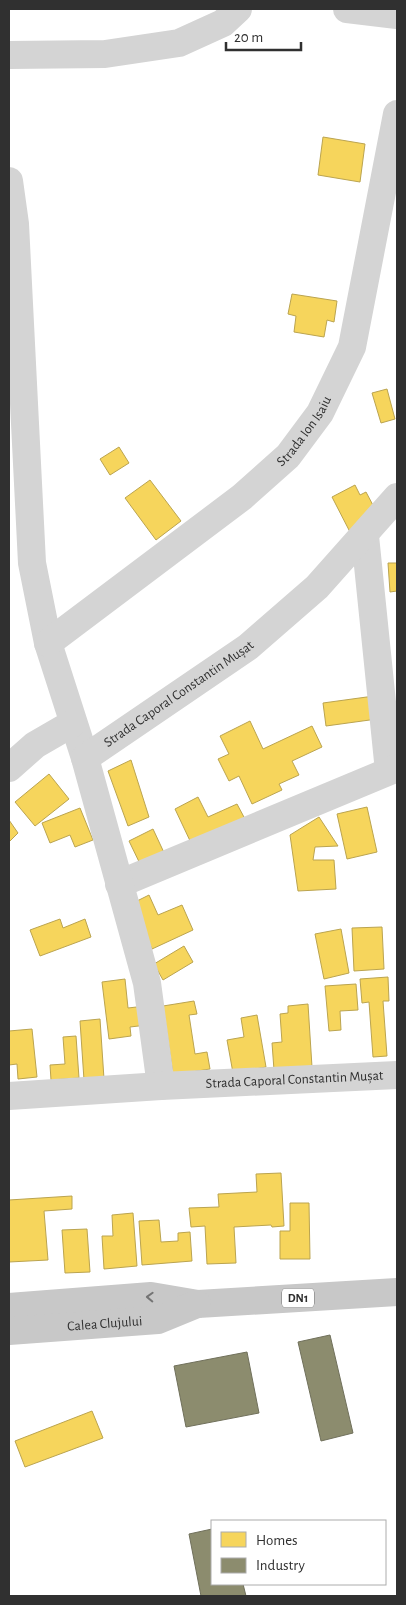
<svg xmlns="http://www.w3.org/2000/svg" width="406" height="1605" viewBox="0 0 406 1605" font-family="'Alegreya Sans',sans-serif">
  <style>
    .homes { fill: #f6d55c; stroke: #bba44f }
    .industry { fill: #8c8c6e; stroke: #70705b }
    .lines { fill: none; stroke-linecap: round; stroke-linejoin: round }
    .minor { stroke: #d4d4d4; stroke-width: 28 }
    .major { stroke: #c8c8c8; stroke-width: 28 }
    .oneway { stroke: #747474 }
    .labels { text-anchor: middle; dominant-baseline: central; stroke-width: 5; stroke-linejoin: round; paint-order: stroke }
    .shield { fill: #fff; stroke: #6e6e6e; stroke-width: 1 }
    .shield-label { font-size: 12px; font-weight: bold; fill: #303030 }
    .street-label { font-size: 14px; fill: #303030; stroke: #fff }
  </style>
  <rect width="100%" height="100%" fill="#fff"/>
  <g class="homes">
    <path d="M323,137L365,144L360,182L318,175Z"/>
    <path d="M292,294L337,301L334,322L327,320L324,337L294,332L296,316L288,314Z"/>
    <path d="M387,389L395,419L381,423L372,393Z"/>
    <path d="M119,447L129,463L110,475L100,459Z"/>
    <path d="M150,480L181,521L156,540L125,498Z"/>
    <path d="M355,485L360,495L366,492L375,509L350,532L332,497Z"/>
    <path d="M388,563H397V591L390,592Z"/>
    <path d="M374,696L377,719L326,726L323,703Z"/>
    <path d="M250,721L263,749L312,726L322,747L292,761L299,775L279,784L282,790L252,804L239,776L229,781L218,759L229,754L220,736Z"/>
    <path d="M131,760L149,817L128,826L108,771Z"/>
    <path d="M49,774L69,799L35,826L15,802Z"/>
    <path d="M198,797L208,817L237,804L245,819L192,845L175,809Z"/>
    <path d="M367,807L377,852L347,859L337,814Z"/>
    <path d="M80,808L93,840L75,847L70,835L50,843L42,823Z"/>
    <path d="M319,817L338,846L315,847L313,860H334L336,889L298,891L290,835Z"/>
    <path d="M9,820L18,833L9,842Z"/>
    <path d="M153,829L167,859L143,870L129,841Z"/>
    <path d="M149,895L158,915L182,905L193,930L152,949L131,904Z"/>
    <path d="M60,919L63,928L85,919L91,937L40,956L30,930Z"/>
    <path d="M382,927L384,969L354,971L352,928Z"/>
    <path d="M341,929L349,973L324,979L315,934Z"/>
    <path d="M184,946L193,962L163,980L154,964Z"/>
    <path d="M388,977L389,1001H383L387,1056L373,1057L369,1002L362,1003L360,979Z"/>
    <path d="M125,979L128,1008L145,1006L147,1025L130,1027L131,1036L109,1039L102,982Z"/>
    <path d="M356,984L358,1010L340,1011L341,1030L329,1031L325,986Z"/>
    <path d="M194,1001L197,1014L189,1015L195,1054L207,1052L210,1069L173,1075L163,1006Z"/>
    <path d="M308,1004L312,1067L274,1070L272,1043L282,1042L280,1014L288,1013V1006Z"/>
    <path d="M257,1015L266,1067L233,1073L227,1040L244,1037L241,1018Z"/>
    <path d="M100,1019L104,1079L84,1080L80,1021Z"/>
    <path d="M32,1029L37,1077L18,1079L17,1064L9,1065V1031Z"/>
    <path d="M76,1036L79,1078L51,1080L50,1065L65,1064L63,1037Z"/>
    <path d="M281,1173L284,1226L272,1227L271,1225L234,1227L236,1263L207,1264L205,1226L191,1227L189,1208L219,1207L218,1194L257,1192L256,1174Z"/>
    <path d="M72,1196V1209L44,1211L48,1260L9,1262V1200Z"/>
    <path d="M290,1203H309L310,1259H280V1231H290Z"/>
    <path d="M133,1213L137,1266L104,1269L102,1236H113L112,1215Z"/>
    <path d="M159,1220L161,1242L178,1241V1233L190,1232L192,1261L142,1265L139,1221Z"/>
    <path d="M87,1229L90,1272L65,1273L62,1230Z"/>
    <path d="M92,1411L103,1438L25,1467L15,1441Z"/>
  </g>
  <g class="industry">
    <path d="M330,1335L353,1433L321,1441L298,1342Z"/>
    <path d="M247,1352L259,1413L186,1427L174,1366Z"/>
    <path d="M212,1529V1584H243L246,1596H201L189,1534Z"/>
  </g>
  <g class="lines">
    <g class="minor">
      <path d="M347,9L397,15"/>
      <path d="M9,55L105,54L179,43L223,23L238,9"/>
      <path d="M9,181L15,224L32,563L48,643L85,758"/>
      <path d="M365,536L389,771"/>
      <path id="s1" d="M48,643L242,497L288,456L320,413L352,347L397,114"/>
      <path d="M9,768L35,745L73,723"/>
      <path d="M119,884L397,768"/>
      <path id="s2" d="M161,1086L147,983L85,758L248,647L317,587L397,497"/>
      <path id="s3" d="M9,1096L161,1086L397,1075"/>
    </g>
    <g class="major">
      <path d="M9,1307L151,1296L198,1304L397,1292"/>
      <path id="s4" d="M9,1331L158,1320L197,1304"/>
    </g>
  </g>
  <defs><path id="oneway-chevron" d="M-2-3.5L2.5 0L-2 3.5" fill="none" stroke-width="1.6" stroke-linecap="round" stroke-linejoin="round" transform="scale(1.25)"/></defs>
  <use class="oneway" href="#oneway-chevron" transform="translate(150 1297) rotate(-178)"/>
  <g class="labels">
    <rect class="shield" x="282" y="1288.5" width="32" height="19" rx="4"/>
    <g class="shield-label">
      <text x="298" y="1298">DN1</text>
    </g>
    <g class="street-label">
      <text stroke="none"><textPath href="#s1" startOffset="334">Strada Ion Isaiu</textPath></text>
      <text stroke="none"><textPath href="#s2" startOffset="451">Strada Caporal Constantin Mușat</textPath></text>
      <text stroke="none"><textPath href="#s3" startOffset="286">Strada Caporal Constantin Mușat</textPath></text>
      <text stroke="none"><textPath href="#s4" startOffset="96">Calea Clujului</textPath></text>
    </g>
  </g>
  <rect width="406" height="1605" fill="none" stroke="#303030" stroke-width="20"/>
  <rect x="211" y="1520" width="175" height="65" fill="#ffffff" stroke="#acacac"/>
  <rect x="221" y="1532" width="25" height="15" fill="#f6d55c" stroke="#acacac"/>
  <text x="256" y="1545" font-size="15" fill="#303030">Homes</text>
  <rect x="221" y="1558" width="25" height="15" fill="#8c8c6e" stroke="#acacac"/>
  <text x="256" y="1570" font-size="15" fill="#303030">Industry</text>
  <path d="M226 42v8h75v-8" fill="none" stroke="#303030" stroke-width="2.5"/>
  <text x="234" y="42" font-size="15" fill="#303030" stroke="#ffffff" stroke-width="4" paint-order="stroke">20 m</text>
</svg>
